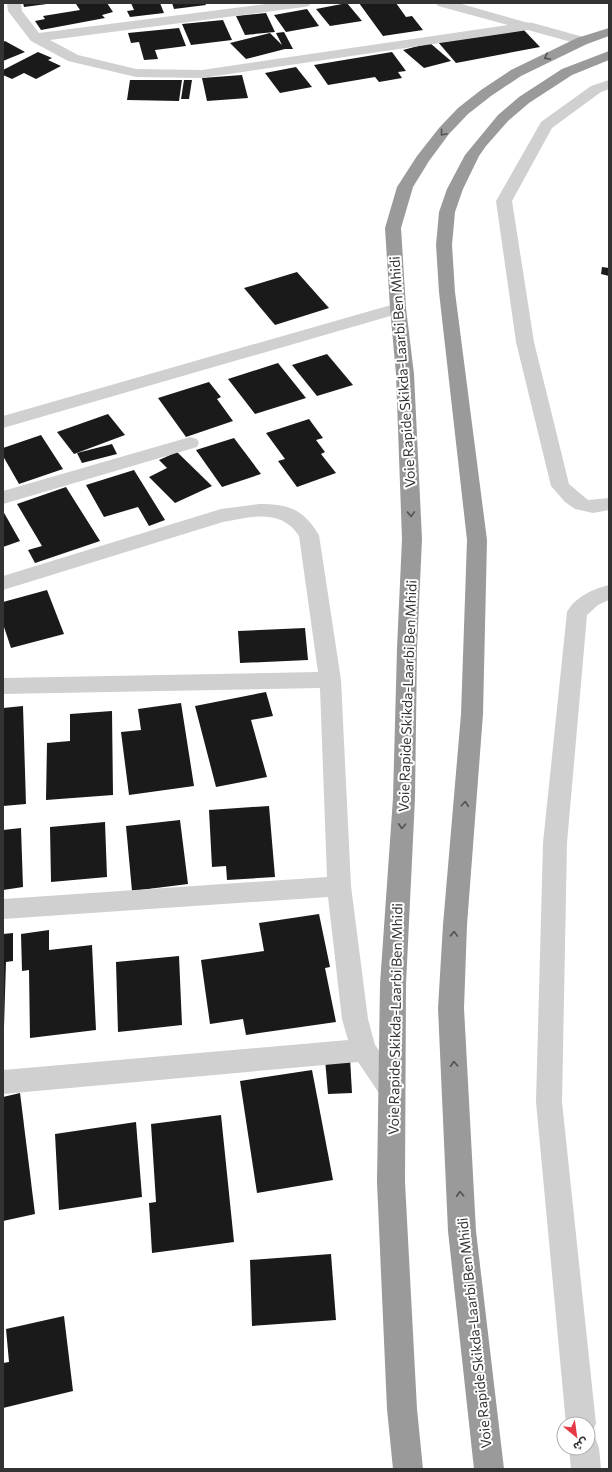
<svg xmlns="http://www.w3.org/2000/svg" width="612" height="1472" viewBox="0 0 612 1472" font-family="Commissioner,'Noto Sans Arabic',sans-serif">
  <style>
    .building { fill: #1a1a1a }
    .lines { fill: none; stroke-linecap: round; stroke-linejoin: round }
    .minor { fill: #d0d0d0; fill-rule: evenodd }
    .highway { fill: #9a9a9a; fill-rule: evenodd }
    .oneway { stroke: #525252 }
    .labels { text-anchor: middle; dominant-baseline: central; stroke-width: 4; stroke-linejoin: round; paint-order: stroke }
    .street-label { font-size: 14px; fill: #333; stroke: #fff }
  </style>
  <rect width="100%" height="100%" fill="#fff"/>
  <g class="building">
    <path d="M23,3H47V4L24,7Z"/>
    <path d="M83,3H107L113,12L102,15L105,18L41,30L35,21L45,19L43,16L80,10L76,4Z"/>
    <path d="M131,3H160L164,13L130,17L127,11L134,10Z"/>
    <path d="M172,3H205L206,5L174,9Z"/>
    <path d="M347,3L362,21L330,26L316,9Z"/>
    <path d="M359,3H396L406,17L412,16L423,30L383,36Z"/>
    <path d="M307,9L319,26L286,32L274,15Z"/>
    <path d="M266,13L275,32L245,35L236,16Z"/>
    <path d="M223,20L232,40L191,45L182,24Z"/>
    <path d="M521,27L540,47L456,63L438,42Z"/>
    <path d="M179,28L186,46L155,50L158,59L144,60L139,42L131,43L128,33Z"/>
    <path d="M284,32L293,49H285L246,59L230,43L270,33L282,45L276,33Z"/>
    <path d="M5,41L25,52L3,61V42Z"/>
    <path d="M430,43L451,61L424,68L403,50Z"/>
    <path d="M38,52L52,58L48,60L61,66L36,79L24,73L12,79L3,75V70Z"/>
    <path d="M392,52L406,71L398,72L402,78L379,82L375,77L328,85L314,65Z"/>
    <path d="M296,67L312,87L280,93L265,73Z"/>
    <path d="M242,75L248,98L207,101L202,78Z"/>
    <path d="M130,80H182L179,101L127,100Z"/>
    <path d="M184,80H192L189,99H181Z"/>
    <path d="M602,267L609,268V276L601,274Z"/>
    <path d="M297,272L329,308L275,325L244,288Z"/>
    <path d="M327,354L353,385L317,396L292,365Z"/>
    <path d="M278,363L306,398L255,414L228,379Z"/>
    <path d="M209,382L221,397L217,399L233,421L186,437L158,398Z"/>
    <path d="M108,414L125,435L74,454L57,432Z"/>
    <path d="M309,419L323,438L316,440L325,452L321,454L336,473L297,487L278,461L285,459L266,433Z"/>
    <path d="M41,435L63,469L19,484L3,456V448Z"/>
    <path d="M234,438L261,474L222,487L196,450Z"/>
    <path d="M112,444L117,454L82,463L77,453Z"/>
    <path d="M177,452L212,486L175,503L149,477L167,468L159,460Z"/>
    <path d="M134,470L165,520L149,526L138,507L104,517L86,485Z"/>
    <path d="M66,487L100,541L35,563L28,550L42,546L17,504Z"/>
    <path d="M3,511L20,541L3,547Z"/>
    <path d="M47,590L64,634L11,648L3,624V602Z"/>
    <path d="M305,628L308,660L240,663L238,631Z"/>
    <path d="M266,692L273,716L251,720L267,777L216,787L195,706Z"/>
    <path d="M181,703L194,786L129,795L121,732L141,730L138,709Z"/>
    <path d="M23,706L26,804L3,806V708Z"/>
    <path d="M112,711L113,795L46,800L47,743L70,741V714Z"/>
    <path d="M269,806L275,877L227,880L226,866L212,867L209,810Z"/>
    <path d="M180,820L188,884L132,891L126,826Z"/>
    <path d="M105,822L107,877L51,882L50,827Z"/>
    <path d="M21,828L23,887L3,890V830Z"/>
    <path d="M319,914L330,967L325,968L336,1022L246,1035L243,1019L210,1024L201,960L264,951L259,923Z"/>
    <path d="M49,930V950L92,945L96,1030L30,1038L29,970L22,971L21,934Z"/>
    <path d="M13,933V961L6,962L4,1027H3V934Z"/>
    <path d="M179,956L182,1025L118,1032L116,962Z"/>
    <path d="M350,1058L352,1093L328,1094L325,1059Z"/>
    <path d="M312,1070L333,1180L257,1193L240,1081Z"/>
    <path d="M20,1093L35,1214L3,1221V1097Z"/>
    <path d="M221,1115L234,1242L152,1253L149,1203L156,1202L151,1124Z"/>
    <path d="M136,1122L142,1197L59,1210L55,1134Z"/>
    <path d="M331,1254L336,1320L252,1326L250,1260Z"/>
    <path d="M64,1316L73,1391L3,1408V1363L9,1362L6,1329Z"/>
  </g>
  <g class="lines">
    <g class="minor">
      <path d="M7,3H21L22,11L39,33L274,3H311L309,6L304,7L50,40L78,55L136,69L202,70L508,25L438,6L436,3H458L525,22L533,23L587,38L589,41L587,44L582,45L528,30L202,78L136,77L68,61L31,41L8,11Z"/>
      <path d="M609,80V89L601,92L552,128L512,201L534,342L569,484L588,500L609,498V510L593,513L575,509L565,502L551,486L516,342L496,201L541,122L591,86Z"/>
      <path d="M398,303L404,304L406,308L404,312L3,428V416Z"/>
      <path d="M190,437L197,439L199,443L197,447L3,504V491Z"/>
      <path d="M259,504C289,504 303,509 319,535L341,680L351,886L368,1019L375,1045L401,1081L405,1090L401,1099L392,1102L383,1099L358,1062L3,1094V1070L348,1040L342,1019L328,897L3,919V899L327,877L320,688L3,694V678L318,672L299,536C281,508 251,517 223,522L3,590V576L221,509Z"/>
      <path d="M609,585V600L598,605L587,615L567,843L562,1102L596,1424L590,1435L595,1437L599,1448L601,1469H571L569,1448H588V1424H566L536,1102L543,843L567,612C575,597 593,589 609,585Z"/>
    </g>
    <g class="highway">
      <path d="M609,28V36L587,44L521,76L491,96L468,114L449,134L429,161L413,187L401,228L406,308L414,374L422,539L417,648L415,798L406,984L405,1182L417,1409L423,1469H393L387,1409L377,1182L380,984L393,798L397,648L402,539L396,374L390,308L385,228L397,187L417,156L439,128L458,108L481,90L511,70L577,38Z"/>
      <path d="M609,51V60L572,75L529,103L508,121L486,146L479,156L463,189L455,212L452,245L455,292L487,540L483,714L467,925L464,1008L476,1231L504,1469H474L448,1231L438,1008L443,925L461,714L467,540L439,292L436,245L439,212L447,189L465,155L498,115L519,97L562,69Z"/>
    </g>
  </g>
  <defs><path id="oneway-chevron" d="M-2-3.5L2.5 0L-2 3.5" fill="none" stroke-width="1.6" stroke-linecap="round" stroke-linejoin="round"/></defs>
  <g class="oneway">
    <use href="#oneway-chevron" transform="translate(547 57) rotate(153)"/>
    <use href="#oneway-chevron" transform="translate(443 133) rotate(130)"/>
    <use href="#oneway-chevron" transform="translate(411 514) rotate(88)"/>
    <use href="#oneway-chevron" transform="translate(465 804) rotate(-85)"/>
    <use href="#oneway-chevron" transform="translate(402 826) rotate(93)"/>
    <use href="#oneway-chevron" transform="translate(454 934) rotate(-88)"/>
    <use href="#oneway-chevron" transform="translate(454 1064) rotate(-93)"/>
    <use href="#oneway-chevron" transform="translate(460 1194) rotate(-93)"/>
  </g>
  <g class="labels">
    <g class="street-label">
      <text transform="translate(402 372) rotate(-94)">Voie Rapide Skikda-Laarbi Ben Mhidi</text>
      <text transform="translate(407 696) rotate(-88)">Voie Rapide Skikda-Laarbi Ben Mhidi</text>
      <text transform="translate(395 1019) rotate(-89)">Voie Rapide Skikda-Laarbi Ben Mhidi</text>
      <text transform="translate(474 1333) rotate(-96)">Voie Rapide Skikda-Laarbi Ben Mhidi</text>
    </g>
  </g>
  <rect width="612" height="1472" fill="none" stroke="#333333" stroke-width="8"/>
  <g transform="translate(576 1436) rotate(151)"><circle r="19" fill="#ffffff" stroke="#adadad"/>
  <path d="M0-3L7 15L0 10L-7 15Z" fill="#e63946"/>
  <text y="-6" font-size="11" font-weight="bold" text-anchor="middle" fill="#333333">ش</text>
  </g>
</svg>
